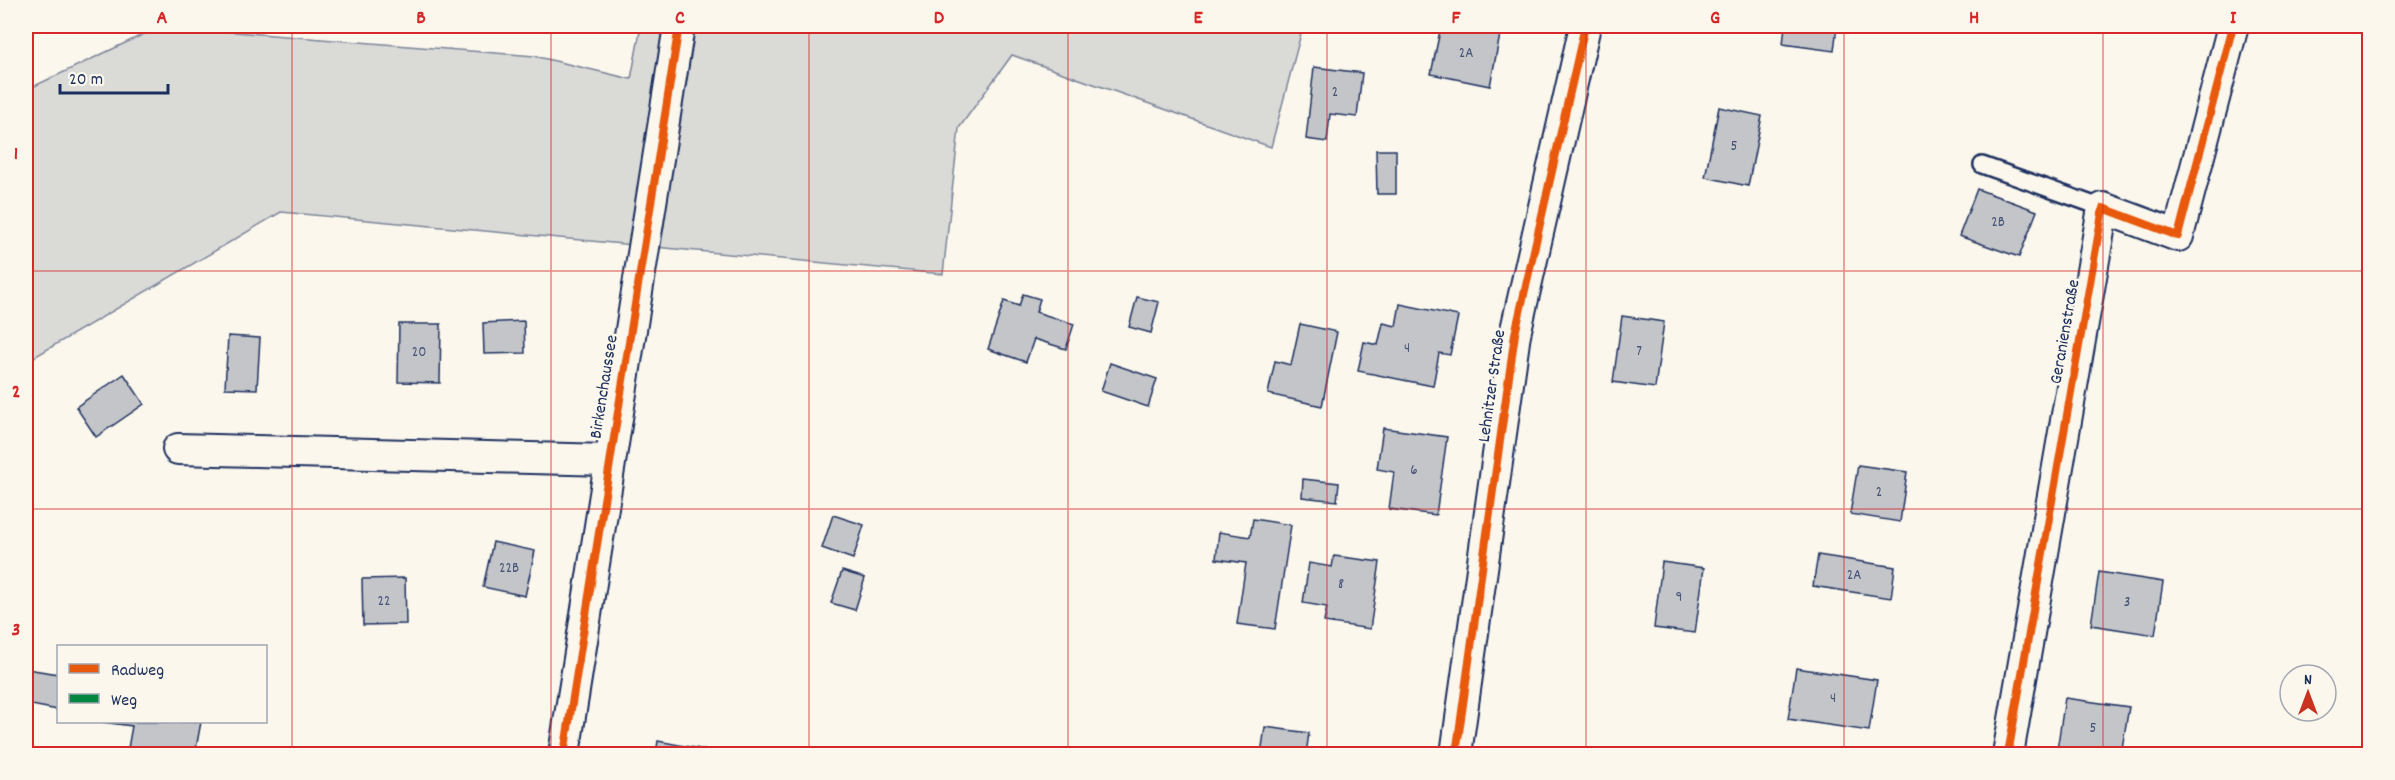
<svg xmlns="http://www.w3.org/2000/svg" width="2395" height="780" viewBox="0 0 2395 780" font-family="Dekko,sans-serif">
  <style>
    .green { fill: #dadad7; stroke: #7a849a; stroke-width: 1.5 }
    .building { fill: #c3c5c9; stroke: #1b2f5e; stroke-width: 1.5 }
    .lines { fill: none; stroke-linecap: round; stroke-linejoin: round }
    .lane-casing { stroke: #1b2f5e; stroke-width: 20 }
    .street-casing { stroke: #1b2f5e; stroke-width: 34 }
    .lane { stroke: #fbf7ec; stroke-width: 15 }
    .street { stroke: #fbf7ec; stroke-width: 30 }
    .quiet { stroke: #00873e; stroke-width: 6; stroke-dasharray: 12 6; stroke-linecap: butt }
    .cycleway-casing { stroke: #fbf7ec; stroke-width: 11 }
    .cycleway { stroke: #e8590c; stroke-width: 8 }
    .grid { fill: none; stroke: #d62828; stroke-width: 1.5; stroke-opacity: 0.55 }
    .labels { text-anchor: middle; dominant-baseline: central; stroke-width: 5; stroke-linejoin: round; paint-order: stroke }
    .number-label { font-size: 15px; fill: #455479 }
    .street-label { font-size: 18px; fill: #1b2f5e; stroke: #fbf7ec }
    .neatline { fill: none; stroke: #d62828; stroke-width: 2 }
    .grid-label { font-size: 20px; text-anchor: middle; font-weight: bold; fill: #d62828 }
  </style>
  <rect width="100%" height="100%" fill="#fbf7ec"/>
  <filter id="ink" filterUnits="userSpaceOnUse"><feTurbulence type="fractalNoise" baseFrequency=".0167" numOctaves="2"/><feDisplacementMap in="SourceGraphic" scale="12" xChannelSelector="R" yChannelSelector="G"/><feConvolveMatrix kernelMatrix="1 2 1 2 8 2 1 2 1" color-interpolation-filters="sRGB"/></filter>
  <g filter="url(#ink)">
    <path class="green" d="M161,26L534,56L631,79L641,26H1303L1271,147L1012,55L959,128L943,274L281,212L26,362V90Z"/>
    <g class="building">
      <path d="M1441,26H1489L1487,32L1500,35L1490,86L1431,74Z"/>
      <path d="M1785,26H1837L1834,51L1783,44Z"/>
      <path d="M1314,67L1362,73L1357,117L1330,114L1327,142L1306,139Z"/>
      <path d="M1719,107L1762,116L1748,186L1705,177Z"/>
      <path d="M1376,150H1396V194H1377Z"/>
      <path d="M1977,189L2037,211L2019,257L1959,236Z"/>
      <path d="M1023,294L1040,299L1036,312L1074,324L1066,349L1034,339L1026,362L988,349L1004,301L1019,306Z"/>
      <path d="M1137,297L1159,302L1151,333L1129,327Z"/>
      <path d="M1400,304L1458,316L1450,355L1439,353L1433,386L1358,371L1364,342L1378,345L1383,323L1396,326Z"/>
      <path d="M1622,316L1664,322L1655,388L1613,382Z"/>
      <path d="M524,321L525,353L484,354L483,323Z"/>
      <path d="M399,324H441L440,383L398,382Z"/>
      <path d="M1300,324L1337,332L1322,406L1268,394L1275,361L1291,365Z"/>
      <path d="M228,336L260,338L257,389L225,388Z"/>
      <path d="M1110,363L1157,379L1148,407L1101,391Z"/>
      <path d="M124,374L144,404L96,437L76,407Z"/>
      <path d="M1383,428L1447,437L1436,515L1389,509L1394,472L1377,469Z"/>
      <path d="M1858,465L1907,472L1900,522L1850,514Z"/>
      <path d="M1303,479L1339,483L1337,501L1302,497Z"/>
      <path d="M833,515L864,525L853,559L822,548Z"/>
      <path d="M1253,519L1291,525L1275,629L1237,624L1246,563L1216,559L1219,532L1250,537Z"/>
      <path d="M493,542L535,551L525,596L483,587Z"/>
      <path d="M1818,555L1895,567L1891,598L1813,586Z"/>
      <path d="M1334,556L1380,562L1370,629L1324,622L1327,607L1303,603L1309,563L1332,567Z"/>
      <path d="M1662,562L1704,568L1695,633L1654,628Z"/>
      <path d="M842,571L865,578L855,610L831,603Z"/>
      <path d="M2099,572L2163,582L2155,635L2091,625Z"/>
      <path d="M405,578L406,624L363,625L362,579Z"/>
      <path d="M1796,668L1877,680L1869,731L1788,719Z"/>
      <path d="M27,669L58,674V710L26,704Z"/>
      <path d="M2065,698L2129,707L2121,754H2086L2057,750Z"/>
      <path d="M102,722H201L195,754H127L132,726Z"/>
      <path d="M1265,727L1309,733L1306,754H1261Z"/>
      <path d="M658,741L706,750L705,754H656Z"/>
    </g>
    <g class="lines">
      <g class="lane-casing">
        <path id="lane" d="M1982,165L2103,208"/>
      </g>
      <g class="street-casing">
        <g id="street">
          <path d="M178,449L609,460"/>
          <path d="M564,754L679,26"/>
          <path d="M1456,754L1515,334L1585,26"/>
          <path d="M2008,754L2103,208L2178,236L2233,26"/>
        </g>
      </g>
      <use href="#lane" class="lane"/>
      <use href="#street" class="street"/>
      <path class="quiet" d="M2354,26L2370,34"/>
      <g class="cycleway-casing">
        <g id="cycleway">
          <path d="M564,754L679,26"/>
          <path d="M1456,754L1515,334L1585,26"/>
          <path d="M2008,754L2103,208L2178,236L2233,26"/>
        </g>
      </g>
      <use href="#cycleway" class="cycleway"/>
    </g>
  </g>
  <path class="grid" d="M292,26V754M551,26V754M809,26V754M1068,26V754M1327,26V754M1586,26V754M1844,26V754M2103,26V754M26,271H2370M26,509H2370"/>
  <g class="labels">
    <g class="number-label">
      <text x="1466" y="54">2A</text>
      <text x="1335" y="93">2</text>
      <text x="1734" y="147">5</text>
      <text x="1998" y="223">2B</text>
      <text x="1407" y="349">4</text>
      <text x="1639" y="352">7</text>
      <text x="419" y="353">20</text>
      <text x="1414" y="471">6</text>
      <text x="1879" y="493">2</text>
      <text x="509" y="569">22B</text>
      <text x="1854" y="576">2A</text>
      <text x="1341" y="585">8</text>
      <text x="1679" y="598">9</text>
      <text x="384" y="602">22</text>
      <text x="2127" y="603">3</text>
      <text x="1833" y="699">4</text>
      <text x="2093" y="729">5</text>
    </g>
    <g class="street-label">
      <text transform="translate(2066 332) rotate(-80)">Geranienstraße</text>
      <text transform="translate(1493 386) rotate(-82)">Lehnitzer Straße</text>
      <text transform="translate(605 387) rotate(-81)">Birkenchaussee</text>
    </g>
  </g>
  <rect width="2395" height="780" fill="none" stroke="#fbf7ec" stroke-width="66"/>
  <rect x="57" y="645" width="210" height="78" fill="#fbf7ec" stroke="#a1a7b3" stroke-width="1.5"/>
  <rect x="69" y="664" width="30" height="9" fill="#e8590c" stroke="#a1a7b3" stroke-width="1.5"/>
  <text x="111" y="675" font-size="18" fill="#1b2f5e">Radweg</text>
  <rect x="69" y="694" width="30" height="9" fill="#00873e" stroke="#a1a7b3" stroke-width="1.5"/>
  <text x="111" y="705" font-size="18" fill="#1b2f5e">Weg</text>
  <g transform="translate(2308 693)"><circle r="28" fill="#fbf7ec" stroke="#a1a7b3" stroke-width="1.5"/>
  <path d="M0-4.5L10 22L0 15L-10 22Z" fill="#c8321e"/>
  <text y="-9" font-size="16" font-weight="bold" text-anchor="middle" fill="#1b2f5e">N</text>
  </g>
  <path d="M60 84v9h108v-9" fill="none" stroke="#1b2f5e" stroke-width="3"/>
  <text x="69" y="84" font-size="18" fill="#1b2f5e" stroke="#fbf7ec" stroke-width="4.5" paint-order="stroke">20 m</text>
  <rect x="33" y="33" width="2329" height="714" class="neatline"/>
  <g class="grid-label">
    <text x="162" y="23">A</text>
    <text x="421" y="23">B</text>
    <text x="680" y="23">C</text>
    <text x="939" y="23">D</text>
    <text x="1198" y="23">E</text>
    <text x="1456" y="23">F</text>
    <text x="1715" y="23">G</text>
    <text x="1974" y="23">H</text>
    <text x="2233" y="23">I</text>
    <text x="16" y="159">1</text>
    <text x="16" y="397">2</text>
    <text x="16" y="635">3</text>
  </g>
</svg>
